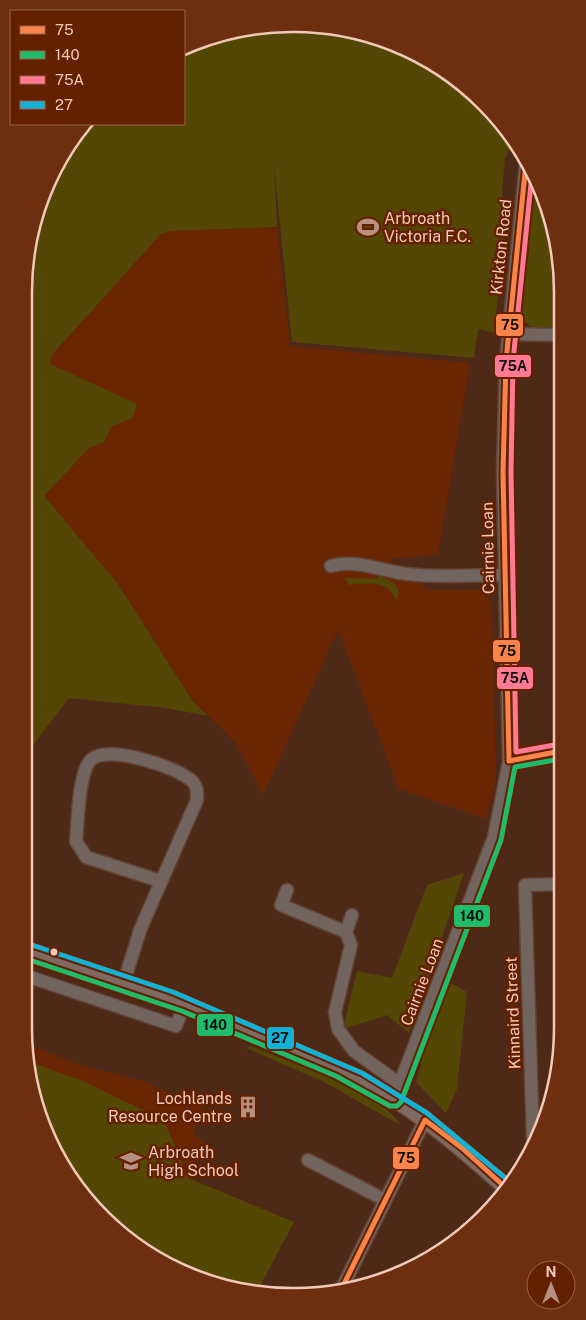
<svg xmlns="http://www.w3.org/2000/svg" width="586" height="1320" viewBox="0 0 586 1320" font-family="'Public Sans',sans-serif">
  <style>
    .built { fill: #6a2603 }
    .green { fill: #544705 }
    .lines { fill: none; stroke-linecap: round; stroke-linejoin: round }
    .minor-casing { stroke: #634435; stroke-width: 15 }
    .major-casing { stroke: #634435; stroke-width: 18 }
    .minor { stroke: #72645e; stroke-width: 12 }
    .major { stroke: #7f6a61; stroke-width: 15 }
    .bus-1-casing { stroke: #632101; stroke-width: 9 }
    .bus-2-casing { stroke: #632101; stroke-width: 9 }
    .bus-3-casing { stroke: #632101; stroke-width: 9 }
    .bus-4-casing { stroke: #632101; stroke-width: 9 }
    .bus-1 { stroke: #f8844c; stroke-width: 5 }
    .bus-2 { stroke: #20bc6c; stroke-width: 5 }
    .bus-3 { stroke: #fe7a93; stroke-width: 5 }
    .bus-4 { stroke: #13b2d5; stroke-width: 5 }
    .bus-dot { fill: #f2c8b9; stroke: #632101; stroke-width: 2 }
    .labels { text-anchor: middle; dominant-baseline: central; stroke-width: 5; stroke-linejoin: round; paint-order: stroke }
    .poi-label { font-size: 16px; fill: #f2c8b9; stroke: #632101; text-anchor: start }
    .street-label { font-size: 16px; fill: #f2c8b9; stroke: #632101 }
    .rim { fill: none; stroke: #f2c8b9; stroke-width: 2.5 }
    .line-badge { stroke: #632101; stroke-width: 2 }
    .pale-badge-label { font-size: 14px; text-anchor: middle; font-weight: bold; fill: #111 }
  </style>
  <rect width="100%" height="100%" fill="#4d2917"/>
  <g class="built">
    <path d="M277,227L290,346L470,363L438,555L388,559L429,590H485L492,605L496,781L486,819L399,789L338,630L263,795L236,743L192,700L118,584L43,496L89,448L104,442L112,426L133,418L50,364L52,355L161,234L171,231Z"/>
    <path d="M27,1044L83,1066L143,1081L204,1109L193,1134L206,1144L189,1178L294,1222L241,1291L159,1260L90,1204L38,1114Z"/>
  </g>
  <g class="green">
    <path d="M276,24L380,38L443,69L506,129L513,139L505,159L502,191L506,221L494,333L478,329L474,358L292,342L274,165L277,227L171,231L161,234L52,355L50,364L137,404L133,418L112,426L104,442L89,448L44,496L118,584L192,700L208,716L166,708L69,698L34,744L24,737V293L38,206L86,124H184V49Z"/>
    <path d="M535,178L542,190L560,258V327H531L521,318Z"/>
    <path d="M378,576C391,580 404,586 396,601C391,579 365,584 348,585L345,578L377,579Z"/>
    <path d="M464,873L409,1033L387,1015L343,1029L357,971L392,978L427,885Z"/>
    <path d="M447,981L467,992L457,1089L446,1113L416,1082L421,1066L420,1059Z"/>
    <path d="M251,1046C280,1058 391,1098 400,1125L324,1082L246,1048Z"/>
    <path d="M30,1062L83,1081L164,1120L188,1178L294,1222L257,1292L241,1291L159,1260L90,1204L38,1114Z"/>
  </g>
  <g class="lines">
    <g class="minor-casing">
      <g id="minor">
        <path d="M508,334L560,335"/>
        <path d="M331,566C357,559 381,571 407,574C439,578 473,575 504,575"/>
        <path d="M509,761L561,751"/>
        <path d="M287,890L281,905L346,932L351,945L335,1012L338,1029L354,1051L400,1084"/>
        <path d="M346,932L352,915"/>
        <path d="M24,975L176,1026L185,1004"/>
        <path d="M124,982L140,930L197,800C197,793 198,788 193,782C179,767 109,745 92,759C78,770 78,823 76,841L86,857L160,881"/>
        <path d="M394,1099L494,837L509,761L503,472L506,361L526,163"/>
        <path d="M533,1140L525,885L562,884"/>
        <path d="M308,1160L385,1200"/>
        <path d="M341,1290L425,1120"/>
      </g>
    </g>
    <g class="major-casing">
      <path id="major" d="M24,950C103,973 180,1002 255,1034C302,1054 349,1072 392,1098C434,1124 469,1156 505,1187"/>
    </g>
    <use href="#minor" class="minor"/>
    <use href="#major" class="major"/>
    <g class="bus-1-casing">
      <g id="bus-1">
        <path d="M526,163L506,361L503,472L509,761L561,751"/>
        <path d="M341,1290L425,1120L462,1148L505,1187"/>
      </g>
    </g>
    <g class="bus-2-casing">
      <path id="bus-2" d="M24,958L182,1011L336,1076L390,1106H397L401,1102L501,840L515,767L561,759"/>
    </g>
    <g class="bus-3-casing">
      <path id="bus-3" d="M532,174L513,361L511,472L516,752L560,744"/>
    </g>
    <g class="bus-4-casing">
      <path id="bus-4" d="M26,943L173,992L362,1073L427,1113L509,1181"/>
    </g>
    <use href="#bus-1" class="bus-1"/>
    <use href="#bus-2" class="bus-2"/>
    <use href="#bus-3" class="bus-3"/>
    <use href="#bus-4" class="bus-4"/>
  </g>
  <defs>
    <g id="stadium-bare" transform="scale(1.725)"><path d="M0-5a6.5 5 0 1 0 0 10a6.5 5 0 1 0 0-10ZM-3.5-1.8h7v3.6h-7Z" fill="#b89080" stroke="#632101" stroke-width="2.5" paint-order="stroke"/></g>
    <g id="building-bare" transform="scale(1.725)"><path d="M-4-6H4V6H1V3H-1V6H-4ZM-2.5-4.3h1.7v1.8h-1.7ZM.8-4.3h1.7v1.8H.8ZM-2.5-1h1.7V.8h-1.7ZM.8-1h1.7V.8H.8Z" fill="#b89080" stroke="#632101" stroke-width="2.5" paint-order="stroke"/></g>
    <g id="school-bare" transform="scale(1.725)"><path d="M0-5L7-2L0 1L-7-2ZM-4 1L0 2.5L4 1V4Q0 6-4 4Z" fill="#b89080" stroke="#632101" stroke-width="2.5" paint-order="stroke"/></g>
  </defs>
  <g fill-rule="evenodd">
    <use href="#stadium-bare" x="368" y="227"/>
    <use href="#building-bare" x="248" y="1107"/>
    <use href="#school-bare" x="131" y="1161"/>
  </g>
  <circle class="bus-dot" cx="54" cy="952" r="4.5"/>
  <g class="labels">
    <g class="poi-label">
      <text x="384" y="218">Arbroath<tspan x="384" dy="18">Victoria F.C.</tspan></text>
      <text x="232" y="1098" text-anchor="end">Lochlands<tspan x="232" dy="18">Resource Centre</tspan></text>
      <text x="148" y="1152">Arbroath<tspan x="148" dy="18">High School</tspan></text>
    </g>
    <g class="street-label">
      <text transform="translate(501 247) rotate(-84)">Kirkton Road</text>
      <text transform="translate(488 548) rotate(-91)">Cairnie Loan</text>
      <text transform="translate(422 982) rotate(-69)">Cairnie Loan</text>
      <text transform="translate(513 1013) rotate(-92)">Kinnaird Street</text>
    </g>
  </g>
  <path d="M0 0H586V1320H0ZM292 32H294A260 260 0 0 1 554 292V1028A260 260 0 0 1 294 1288H292A260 260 0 0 1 32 1028V292A260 260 0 0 1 292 32Z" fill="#6e2e10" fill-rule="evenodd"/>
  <path class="rim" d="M292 32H294A260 260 0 0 1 554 292V1028A260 260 0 0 1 294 1288H292A260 260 0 0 1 32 1028V292A260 260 0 0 1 292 32Z"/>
  <g class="line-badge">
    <rect x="495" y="313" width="29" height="24" rx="5" fill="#f8844c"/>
    <rect x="494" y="354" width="38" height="24" rx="5" fill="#fe7a93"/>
    <rect x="492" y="639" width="29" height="24" rx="5" fill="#f8844c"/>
    <rect x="496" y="666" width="38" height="24" rx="5" fill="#fe7a93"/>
    <rect x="453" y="904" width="38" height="24" rx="5" fill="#20bc6c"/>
    <rect x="196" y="1013" width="38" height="24" rx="5" fill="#20bc6c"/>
    <rect x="266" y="1026" width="29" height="24" rx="5" fill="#13b2d5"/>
    <rect x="392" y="1146" width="28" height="24" rx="5" fill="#f8844c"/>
  </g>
  <g class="pale-badge-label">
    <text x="510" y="330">75</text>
    <text x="513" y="371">75A</text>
    <text x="507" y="656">75</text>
    <text x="515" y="683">75A</text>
    <text x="472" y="921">140</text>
    <text x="215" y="1030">140</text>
    <text x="280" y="1043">27</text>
    <text x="406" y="1163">75</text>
  </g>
  <rect x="10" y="10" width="175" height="115" fill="#632101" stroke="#9c644b"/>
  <rect x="20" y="26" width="25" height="8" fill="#f8844c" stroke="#9c644b"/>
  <text x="55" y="35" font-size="15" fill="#f2c8b9">75</text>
  <rect x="20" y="51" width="25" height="8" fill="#20bc6c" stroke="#9c644b"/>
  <text x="55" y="60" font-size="15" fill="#f2c8b9">140</text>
  <rect x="20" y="76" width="25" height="8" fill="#fe7a93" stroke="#9c644b"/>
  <text x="55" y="85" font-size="15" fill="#f2c8b9">75A</text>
  <rect x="20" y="101" width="25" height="8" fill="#13b2d5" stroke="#9c644b"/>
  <text x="55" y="110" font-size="15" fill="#f2c8b9">27</text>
  <g transform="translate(551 1285)"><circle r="24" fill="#632101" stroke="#9c644b"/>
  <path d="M0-4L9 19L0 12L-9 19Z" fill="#b89080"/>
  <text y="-8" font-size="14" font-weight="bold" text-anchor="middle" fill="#f2c8b9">N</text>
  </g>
</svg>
